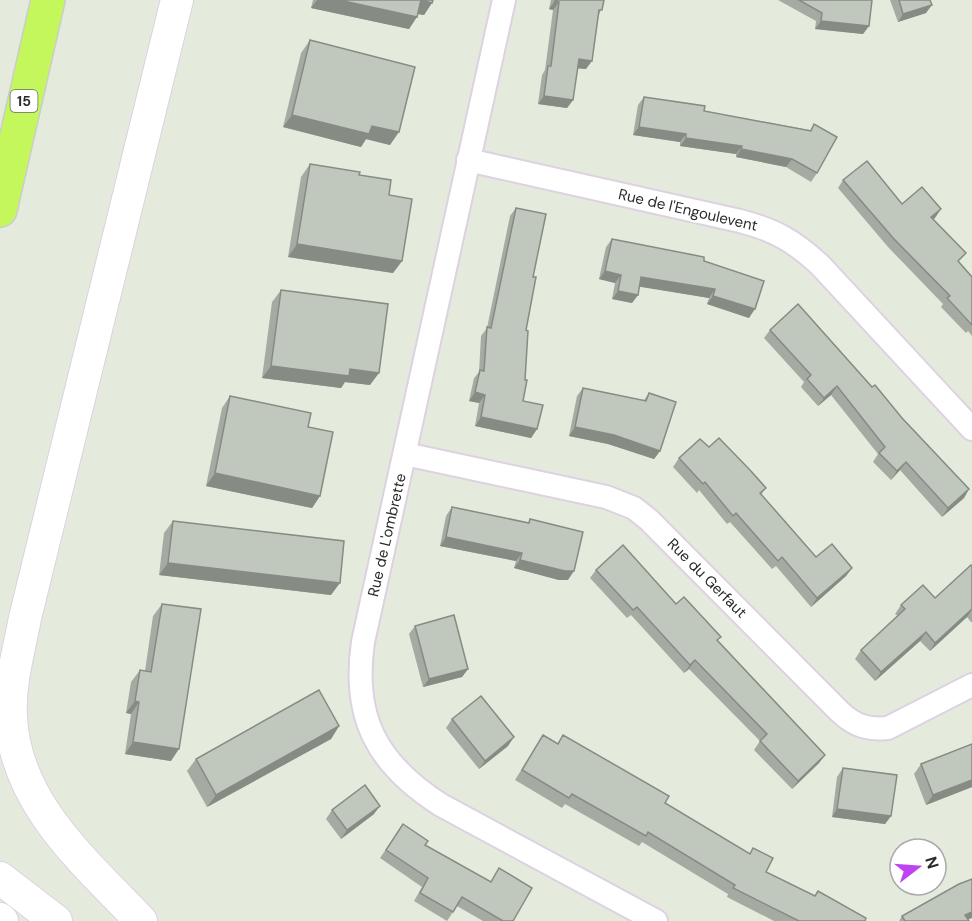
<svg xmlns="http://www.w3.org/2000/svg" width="972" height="921" viewBox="0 0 972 921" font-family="'DM Sans',sans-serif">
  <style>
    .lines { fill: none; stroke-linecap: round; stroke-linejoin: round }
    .street-casing { stroke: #ddd1e2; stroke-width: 26 }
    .secondary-casing { stroke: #ddd1e2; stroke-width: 34 }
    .highway-casing { stroke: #ccc; stroke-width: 36 }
    .street { stroke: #fff; stroke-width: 22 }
    .secondary { stroke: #fff; stroke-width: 32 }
    .highway { stroke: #c4f75b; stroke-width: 33 }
    .wall { fill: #a5aba2 }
    .shaded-wall { fill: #868b84 }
    .building { fill: #c0c7bc; stroke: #868b84; stroke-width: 1.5 }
    .labels { text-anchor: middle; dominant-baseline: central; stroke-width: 4.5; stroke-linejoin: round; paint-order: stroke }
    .shield { fill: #fff; stroke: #6a6a6a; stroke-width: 1.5 }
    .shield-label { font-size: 14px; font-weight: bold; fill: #2a2a2a }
    .street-label { font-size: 15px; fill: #2a2a2a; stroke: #fff }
  </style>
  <rect width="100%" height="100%" fill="#e4ebdc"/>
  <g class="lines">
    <g class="street-casing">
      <g id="street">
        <path d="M504,0L363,642C352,718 377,764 441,805L656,921"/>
        <path d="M468,160L740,221C775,230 794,241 820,265L972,429"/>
        <path d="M405,454L606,497L634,508L649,520L840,712C855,726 868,730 888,728L972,685"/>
      </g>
    </g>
    <g class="secondary-casing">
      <g id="secondary">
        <path d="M0,878L56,921"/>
        <path d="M0,919L2,921"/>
        <path d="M141,921C86,863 15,804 11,717C9,684 19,650 25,618L177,0"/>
      </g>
    </g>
    <g class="highway-casing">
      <path id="highway" d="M0,210L48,0"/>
    </g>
    <use href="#street" class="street"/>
    <use href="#secondary" class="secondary"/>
    <use href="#highway" class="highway"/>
  </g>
  <g class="wall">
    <path d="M313,0H433L424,15L418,14L409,29L311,8Z"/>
    <path d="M551,0H604L599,15L586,69L577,68L573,100L567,108L538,104L542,75L545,70L553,10L549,9Z"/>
    <path d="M778,0H872L869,26L863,34L815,29L816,21Z"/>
    <path d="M890,0H930L926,13L898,22Z"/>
    <path d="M310,40L390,145L366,139L361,147L283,127L301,53Z"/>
    <path d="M644,97L704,111L810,130L814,124L817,173L811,182L786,167L736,157V154L680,146V142L633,135L638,105Z"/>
    <path d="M310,164L359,175L389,195L402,261L393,273L288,257L301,177Z"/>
    <path d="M843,180L902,204L941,209L933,219L959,263L972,277V336L968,331L966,333L941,307L943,304L888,247L838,188Z"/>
    <path d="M516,208L533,277L526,330L523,401L537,429L531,438L475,426L479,403L469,401L474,378L479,372L481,336L487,328L510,216Z"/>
    <path d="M612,239L704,261L749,318L707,304L709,298L639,286L638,295L632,303L612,299L615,283L599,279L606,247Z"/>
    <path d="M281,290L370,385L345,382L341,388L262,378L272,302Z"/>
    <path d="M770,330L872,387L969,489L964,498L942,517L900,470L891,480L873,462L878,454L831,395L818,406L801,387L804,382L764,338Z"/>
    <path d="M583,388L644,400L649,393L660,451L654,459L608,444L569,436L577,396Z"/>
    <path d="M230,396L308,427L320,496L312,508L206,486L222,408Z"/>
    <path d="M709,447L766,488L761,495L816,557L852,568L846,576L811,607L776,566L772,569L730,522L727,524L699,490L697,493L673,467L679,458Z"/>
    <path d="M452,507L528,523L530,519L568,580H559L514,568L516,561L440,546L446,516Z"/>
    <path d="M173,521L331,595L159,575L164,533Z"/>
    <path d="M972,566V622H971L967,617L930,651L920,641L875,681L855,659L861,650L898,616L895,614L901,605L935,598Z"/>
    <path d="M596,570L676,604L718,641L825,755L819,763L792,789L754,750L760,741L689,669L684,673L631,615L627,618L590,578Z"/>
    <path d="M162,604L171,761L125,754L131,714L126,713L131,682L140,670L145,671L153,616Z"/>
    <path d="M415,626L468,669L462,677L423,687L409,634Z"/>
    <path d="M452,719L508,746L479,769L446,728Z"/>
    <path d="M339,726L331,739L207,807L187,771L196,759Z"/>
    <path d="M543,735L557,744L563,735L665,803L749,854L753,848L766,872L815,896L818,891L865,921H774L727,897L728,894L642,842L639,846L565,804L562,808L515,780Z"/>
    <path d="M972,744V787L926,805L914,774L921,764Z"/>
    <path d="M843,768L891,816L885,824L832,817L837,777Z"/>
    <path d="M332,810L374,814L341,839L326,819Z"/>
    <path d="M403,824L425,845L490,882L499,868L513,921H483L457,906L447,921L414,901L422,887L380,858Z"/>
    <path d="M902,916L968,919L969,921H899Z"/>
  </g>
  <g class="shaded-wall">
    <path d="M317,0H339L417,17L409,29L311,8Z"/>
    <path d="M421,0L432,3L424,15L412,13Z"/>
    <path d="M555,1L559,2L553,10L549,9Z"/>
    <path d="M932,5L926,13L898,22L903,14Z"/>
    <path d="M821,21L869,26L863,34L815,29Z"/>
    <path d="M579,59L592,61L586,69L573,68Z"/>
    <path d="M544,96L573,100L567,108L538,104Z"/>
    <path d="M292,115L372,126L399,132L390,145L366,139L361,147L283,127Z"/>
    <path d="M639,127L686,134L680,142L633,135Z"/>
    <path d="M686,138L742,146L736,154L680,146Z"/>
    <path d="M741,149L792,159L786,167L736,157Z"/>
    <path d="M941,209L935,218L926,226L931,217Z"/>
    <path d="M297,244L402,261L393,273L288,257Z"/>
    <path d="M605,271L621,275L615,283L599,279Z"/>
    <path d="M641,277L715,289L709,298L635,286Z"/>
    <path d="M618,291L638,295L632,303L612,299Z"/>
    <path d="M713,296L755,309L749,318L707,304Z"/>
    <path d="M271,366L350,369L379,373L370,385L345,382L341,388L262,378Z"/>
    <path d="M837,386L831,395L818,406L824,398Z"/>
    <path d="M475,392L485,395L479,403L469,401Z"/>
    <path d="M481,417L537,429L531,438L475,426Z"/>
    <path d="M575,427L614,435L660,451L654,459L608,444L569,436Z"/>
    <path d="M906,462L900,470L891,480L897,471Z"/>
    <path d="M215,473L320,496L312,508L206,486Z"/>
    <path d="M969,489L964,498L942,517L948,508Z"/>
    <path d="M446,537L522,553L516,561L440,546Z"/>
    <path d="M520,560L574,571L568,580H559L514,568Z"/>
    <path d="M168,563L340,583L331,595L159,575Z"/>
    <path d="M852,568L846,576L811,607L817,598Z"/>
    <path d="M972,609L967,617L930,651L935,643Z"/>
    <path d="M926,632L920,641L875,681L881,672Z"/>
    <path d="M695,660L689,669L684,673L690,665Z"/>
    <path d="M468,669L462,677L423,687L429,679Z"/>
    <path d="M135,701L139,702L131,714L126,713Z"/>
    <path d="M339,726L331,739L207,807L216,795Z"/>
    <path d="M514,737L508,746L479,769L485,761Z"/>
    <path d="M133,742L179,749L171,761L125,754Z"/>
    <path d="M825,755L819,763L792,789L798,781Z"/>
    <path d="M972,780V787L926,805L933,795Z"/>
    <path d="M380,806L374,814L341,839L347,830Z"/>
    <path d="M837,809L891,816L885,824L832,817Z"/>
    <path d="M972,912V918L964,921L965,915Z"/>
  </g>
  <g class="building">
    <path d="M339,0H433L432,3L421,0L417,17Z"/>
    <path d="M556,0H604L602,10H599L592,61L579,59L573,100L544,96L548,66H551L559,2L555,1Z"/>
    <path d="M799,0H872L869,26L821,21L822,13Z"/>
    <path d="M899,0H930L932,5L903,14Z"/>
    <path d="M310,40L415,67L399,132L372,126L369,134L292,115Z"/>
    <path d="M644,97L705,106L704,111L811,131L814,124L837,137L817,173L792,159L741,149L742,146L686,138V134L639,127Z"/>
    <path d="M867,161L902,204L922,187L941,209L931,217L966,253L958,261L972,277V325L947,298L950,296L894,239L843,180Z"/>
    <path d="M310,164L360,172L359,175L391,180L389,195L412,199L402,261L297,244Z"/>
    <path d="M516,208L546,214L533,277H536L526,330L528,331L525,380H527L523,401L543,405L537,429L481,417L485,395L475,392L480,370L484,371L487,327L491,328Z"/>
    <path d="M612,239L704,257V261L764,281L755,309L713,296L715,289L641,277L638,295L618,291L621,275L605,271Z"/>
    <path d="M281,290L388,304L379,373L350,369L349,376L271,366Z"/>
    <path d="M798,304L872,387L875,385L902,418L969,489L948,508L906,462L897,471L879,453L885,447L837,386L824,398L807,379L811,375L770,330Z"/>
    <path d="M583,388L646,401L649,393L676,402L660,451L614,435L575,427Z"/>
    <path d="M230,396L311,413L308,427L333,432L320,496L215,473Z"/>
    <path d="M719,438L750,470L766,488L760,493L816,557L832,544L852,568L817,598L782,557L778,561L736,513L733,516L705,482L703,484L679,458L700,439L709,447Z"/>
    <path d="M452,507L529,523L530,519L583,532L574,571H565L520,560L522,553L446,537Z"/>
    <path d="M173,521L344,541L340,583L168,563Z"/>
    <path d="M623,545L676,604L684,597L721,637L717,640L825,755L798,781L760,741L767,734L695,660L690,665L637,607L633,610L596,570Z"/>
    <path d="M971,565L972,566V609L935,643L926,632L881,672L861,650L905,609L901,605L923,585L935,598Z"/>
    <path d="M162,604L201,609L179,749L133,742L139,702L135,701L140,670L151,672Z"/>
    <path d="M454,615L468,669L429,679L415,626Z"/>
    <path d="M319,690L339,726L216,795L196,759Z"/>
    <path d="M481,696L514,737L485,761L452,719Z"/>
    <path d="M543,735L558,744L563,735L669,796L665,803L750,854L753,848L773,858L766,872L815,896L818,891L866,918L865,921H799L733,888L735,885L648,832L646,836L572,794L569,798L522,770Z"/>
    <path d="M972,744V780L933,795L921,764Z"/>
    <path d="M843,768L897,775L891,816L837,809Z"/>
    <path d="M365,785L380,806L347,830L332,810Z"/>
    <path d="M403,824L428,841L425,845L491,882L499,868L532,888L513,921H503L462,897L453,912L420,893L428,878L386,850Z"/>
    <path d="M972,879V912L965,915L969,921H905L902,916L959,884Z"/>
  </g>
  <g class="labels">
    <rect class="shield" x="10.5" y="90" width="27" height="22" rx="4.5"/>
    <g class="shield-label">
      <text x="24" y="101">15</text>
    </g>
    <g class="street-label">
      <text transform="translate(688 210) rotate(13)">Rue de l'Engoulevent</text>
      <text transform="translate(387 535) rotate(-77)">Rue de L'ombrette</text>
      <text transform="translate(707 578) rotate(45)">Rue du Gerfaut</text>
    </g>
  </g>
  <g transform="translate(918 867) rotate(73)"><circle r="28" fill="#ffffff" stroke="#aaaaaa" stroke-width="1.5"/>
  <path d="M0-4.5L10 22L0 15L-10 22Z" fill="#bf43f2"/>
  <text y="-9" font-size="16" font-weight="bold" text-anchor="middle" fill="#2a2a2a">N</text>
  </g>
</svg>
